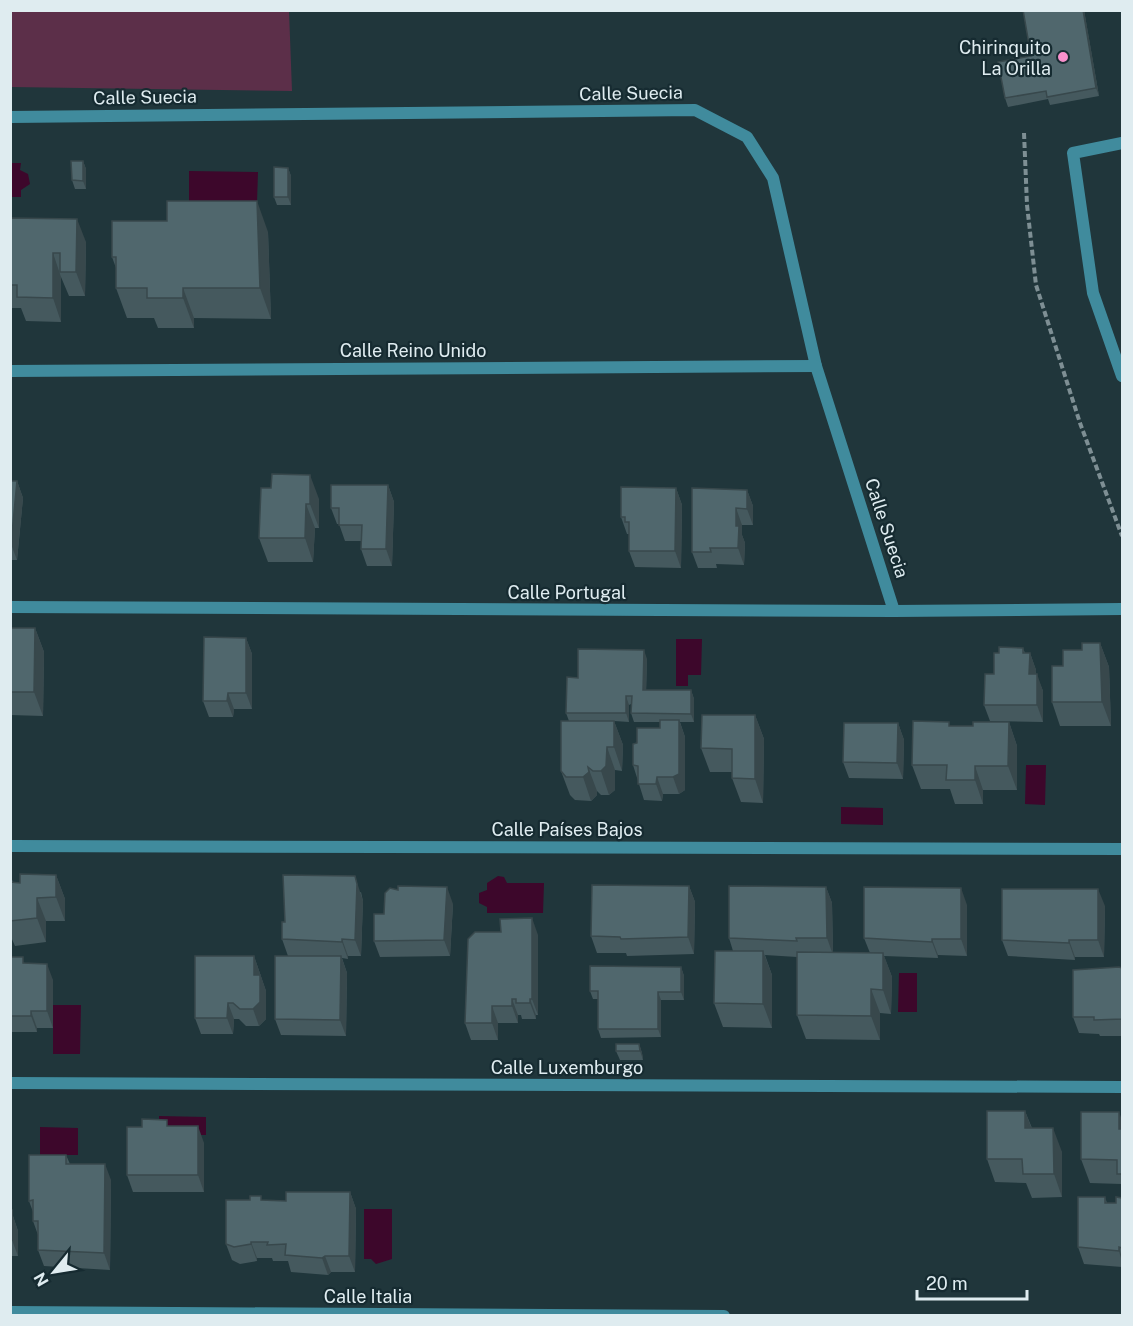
<svg xmlns="http://www.w3.org/2000/svg" width="1133" height="1326" viewBox="0 0 1133 1326" font-family="'Public Sans',sans-serif">
  <style>
    .green { fill: #5c2f49 }
    .water { fill: #3d072b }
    .lines { fill: none; stroke-linecap: round; stroke-linejoin: round }
    .path { stroke: #7e8f94; stroke-width: 4; stroke-dasharray: 6 3; stroke-linecap: butt }
    .minor { stroke: #408b9d; stroke-width: 12 }
    .wall { fill: #45595e }
    .shaded-wall { fill: #38484c }
    .building { fill: #50676d; stroke: #38484c; stroke-width: 1.5 }
    .poi-dot { fill: #f890cc; stroke: #162b31; stroke-width: 2 }
    .labels { text-anchor: middle; dominant-baseline: central; stroke-width: 4.5; stroke-linejoin: round; paint-order: stroke }
    .poi-label { font-size: 18px; fill: #dfecf0; stroke: #162b31; text-anchor: end }
    .street-label { font-size: 18px; fill: #dfecf0; stroke: #162b31 }
  </style>
  <rect width="100%" height="100%" fill="#20363b"/>
  <path class="green" d="M11,10L289,11L292,91L11,87Z"/>
  <g class="water">
    <path d="M10,163H21L20,170L28,174L30,184L21,190V197H11Z"/>
    <path d="M189,171L258,172L257,202L189,220Z"/>
    <path d="M676,639H702L701,675H688V686H676Z"/>
    <path d="M1026,765H1046L1045,805L1025,804Z"/>
    <path d="M841,807L883,808V825L841,824Z"/>
    <path d="M498,876L504,877L507,883H544L543,913H487V907L479,903V893L487,890V883Z"/>
    <path d="M899,973H917V1012H898Z"/>
    <path d="M53,1005H81L80,1054H53Z"/>
    <path d="M159,1116L206,1117V1135H159Z"/>
    <path d="M40,1127L78,1128V1155H40Z"/>
    <path d="M364,1209H392V1259L376,1264L371,1259H364Z"/>
  </g>
  <g class="lines">
    <path class="path" d="M1024,133L1027,205L1036,285L1080,423L1122,536"/>
    <g class="minor">
      <path d="M10,117L695,110L747,137L773,178L816,366L894,611"/>
      <path d="M1122,143L1073,153L1093,293L1122,376"/>
      <path d="M10,371L816,366"/>
      <path d="M10,607L894,611L1122,609"/>
      <path d="M10,846L1122,849"/>
      <path d="M10,1083L1122,1087"/>
      <path d="M10,1312L724,1316"/>
    </g>
  </g>
  <g class="wall">
    <path d="M1023,10H1084L1099,96L1050,105L1048,99L1008,107L1005,98L1031,56Z"/>
    <path d="M83,161L86,169V189H75L72,180Z"/>
    <path d="M288,168L291,176V205H277L274,197Z"/>
    <path d="M10,218L86,242L85,296H69L61,277V322L26,321L21,308H10Z"/>
    <path d="M268,232L271,319L194,318V328H158L154,318H127L116,288V268L112,257Z"/>
    <path d="M10,481H17L23,498L17,560H10Z"/>
    <path d="M388,485L394,502L392,566H367L361,549V541H345L339,524H337L331,508Z"/>
    <path d="M261,488L319,499V528H315L313,562H268L259,538Z"/>
    <path d="M676,488L682,505L681,568L635,567L629,551V534H627L621,517Z"/>
    <path d="M747,490L753,506V525H742V535L745,543L744,565L716,564L717,568H698L692,552Z"/>
    <path d="M10,628H35L44,652L43,716L10,715Z"/>
    <path d="M246,638L252,654V709H234L233,717H209L203,701Z"/>
    <path d="M1100,643L1109,667L1111,726H1060L1052,702L1063,666L1082,650Z"/>
    <path d="M1023,648L1025,653H1030L1036,670V674L1043,691V722L990,721L984,705L994,674L999,653Z"/>
    <path d="M647,659L646,690H691L694,699V722H680L685,737V790L679,794H663L662,801L644,800L633,765L637,743L660,728V722H634L631,713V704L629,705V722L614,721L623,745L622,771L615,770V790L609,795H601L597,791V795L591,801L575,800L570,795L561,771L569,721L566,713L578,678Z"/>
    <path d="M755,715L764,739L763,803L741,802L732,778V772H710L701,748Z"/>
    <path d="M1009,722L1017,746V790H983V804H955L950,789H921L912,765L951,726H973Z"/>
    <path d="M898,723L904,740L903,779L849,778L843,762Z"/>
    <path d="M10,875L13,882L20,883L56,875L65,899V921H46V942L15,946L11,937H10Z"/>
    <path d="M689,886L695,902L694,954L627,956L626,953H597L591,936Z"/>
    <path d="M826,887L832,903L833,953H870L864,938L967,905V956L938,955V958L884,956L892,977L891,1014L880,1013V1040L806,1039L797,1015V957L765,955L772,975V1028L723,1027L714,1003L733,951L729,938Z"/>
    <path d="M361,892L363,901L361,956H348V959L342,958L347,973L346,1036L281,1035L275,1019L288,956L282,939L285,922Z"/>
    <path d="M453,904L450,956L380,957L374,941Z"/>
    <path d="M1105,906L1104,957H1075V960L1008,956L1002,940Z"/>
    <path d="M538,935V1015H536V1019H522L521,1015H518V1023H498V1040H471L465,1023Z"/>
    <path d="M254,956L266,991V1019L259,1026H246L239,1019H234L233,1034H201L195,1018Z"/>
    <path d="M10,957L25,963L53,980V1028H37V1032H10Z"/>
    <path d="M681,967L684,976V1000H661V1037L601,1038L598,1029V999H593L590,991Z"/>
    <path d="M1122,968V1036H1100L1099,1034L1079,1033L1073,1017Z"/>
    <path d="M639,1044L642,1053L643,1060H620L616,1051Z"/>
    <path d="M1025,1111L1032,1128L1062,1152V1197L1032,1198L1026,1183L995,1182L987,1159Z"/>
    <path d="M1122,1120V1188L1121,1184L1090,1183L1081,1159Z"/>
    <path d="M169,1126L204,1143V1192H133L127,1175Z"/>
    <path d="M66,1155L70,1164L111,1180L110,1270L44,1266L38,1250V1235L33,1221V1212L29,1201Z"/>
    <path d="M350,1192L356,1209L355,1272H331L328,1275L291,1272L288,1261H273L272,1258H257V1261L240,1264L232,1260L226,1244L250,1200L286,1201Z"/>
    <path d="M1105,1197L1107,1203H1116L1122,1198V1267L1084,1264L1078,1247Z"/>
    <path d="M10,1204L13,1211V1216L18,1231V1256H10Z"/>
  </g>
  <g class="shaded-wall">
    <path d="M1083,10H1084L1099,96L1096,88Z"/>
    <path d="M83,161L86,169V189L83,181Z"/>
    <path d="M288,168L291,176V205L288,197Z"/>
    <path d="M257,201L268,232L271,319L260,288Z"/>
    <path d="M77,219L86,242L85,296L76,272Z"/>
    <path d="M53,253L61,277V322L53,298Z"/>
    <path d="M183,288L194,318V328L183,298Z"/>
    <path d="M310,475L319,499V528L310,504Z"/>
    <path d="M17,481L23,498L17,560L11,544Z"/>
    <path d="M388,485L394,502L392,566L386,549Z"/>
    <path d="M676,488L682,505L681,568L675,551Z"/>
    <path d="M747,490L753,506V525L747,509Z"/>
    <path d="M306,504L315,528L313,562L305,538Z"/>
    <path d="M736,508L742,525V535L745,543L744,565L738,548L736,526Z"/>
    <path d="M35,628L44,652L43,716L34,692Z"/>
    <path d="M246,638L252,654V709L246,693Z"/>
    <path d="M1100,643L1109,667L1111,726L1102,702Z"/>
    <path d="M644,650L647,659L646,699L643,690Z"/>
    <path d="M1030,653L1036,670L1035,691L1029,674Z"/>
    <path d="M1037,674L1043,691V722L1037,705Z"/>
    <path d="M691,690L694,699V722L691,714Z"/>
    <path d="M228,693L234,709L233,717L227,701Z"/>
    <path d="M626,696L629,705V722L626,713Z"/>
    <path d="M755,715L764,739L763,803L755,779Z"/>
    <path d="M679,720L685,737V790L679,794L673,777Z"/>
    <path d="M614,721L623,745L622,771L614,747Z"/>
    <path d="M1009,722L1017,746V790L1008,766Z"/>
    <path d="M898,723L904,740L903,779L897,763Z"/>
    <path d="M607,747L615,770V790L609,795L601,771Z"/>
    <path d="M975,766L983,790V804L975,780Z"/>
    <path d="M588,767L597,791V795L591,801L583,777Z"/>
    <path d="M657,777L663,794L662,801L656,784Z"/>
    <path d="M56,875L65,899V921L56,897Z"/>
    <path d="M355,876L363,901L361,956L355,940Z"/>
    <path d="M689,886L695,902L694,954L688,937Z"/>
    <path d="M447,887L453,904L450,956L444,940Z"/>
    <path d="M826,887L832,903L833,955L827,938Z"/>
    <path d="M961,888L967,905V956L961,939Z"/>
    <path d="M1098,889L1105,906L1104,957L1098,940Z"/>
    <path d="M37,898L46,921V942L37,918Z"/>
    <path d="M532,918L538,935V1015L532,999Z"/>
    <path d="M342,939L348,956V959L342,942Z"/>
    <path d="M932,939L938,955V958L932,942Z"/>
    <path d="M1069,940L1075,957V960L1069,943Z"/>
    <path d="M763,951L772,975V1028L763,1004Z"/>
    <path d="M883,953L892,977L891,1014L883,990Z"/>
    <path d="M254,956L266,991V1019L259,1026L253,1009Z"/>
    <path d="M341,956L347,973L346,1036L340,1020Z"/>
    <path d="M47,964L53,980V1028L47,1011Z"/>
    <path d="M681,967L684,976V1000L681,992Z"/>
    <path d="M871,989L880,1013V1040L871,1016Z"/>
    <path d="M658,992L661,1000V1037L658,1029Z"/>
    <path d="M512,999L518,1015V1023L512,1006Z"/>
    <path d="M530,999L536,1015V1019L530,1003Z"/>
    <path d="M228,1003L234,1019L233,1034L227,1018Z"/>
    <path d="M492,1006L498,1023V1040L492,1023Z"/>
    <path d="M31,1011L37,1028V1032L31,1016Z"/>
    <path d="M639,1044L642,1053L643,1060L640,1051Z"/>
    <path d="M1025,1111L1034,1135L1025,1128Z"/>
    <path d="M1119,1112L1122,1120V1137L1119,1129Z"/>
    <path d="M198,1126L204,1143V1192L198,1175Z"/>
    <path d="M1053,1128L1062,1152V1197L1054,1174Z"/>
    <path d="M105,1164L111,1180L110,1270L104,1253Z"/>
    <path d="M350,1192L356,1209L355,1272L349,1256Z"/>
    <path d="M10,1204L13,1211V1216L18,1231V1256L12,1240L10,1226Z"/>
    <path d="M251,1242L257,1258V1261L251,1244Z"/>
    <path d="M1119,1247L1122,1258V1262L1119,1251Z"/>
    <path d="M325,1256L331,1272L328,1275L322,1258Z"/>
  </g>
  <g class="building">
    <path d="M1023,10H1083L1096,88L1047,97L1046,91L1005,98L998,62L1031,56Z"/>
    <path d="M71,161H83V181L72,180Z"/>
    <path d="M274,167L288,168V197H274Z"/>
    <path d="M167,201H257L260,288H183V298H147V288H116V257H112V221H167Z"/>
    <path d="M10,218L77,219L76,272H60V253H53V298L17,297V285H10Z"/>
    <path d="M272,474L310,475V504H306L305,538H259L261,488H271Z"/>
    <path d="M10,481H17L11,544H10Z"/>
    <path d="M331,485H388L386,549H361L362,525H339V508H331Z"/>
    <path d="M621,487L676,488L675,551H629V522H625V517H621Z"/>
    <path d="M692,488L747,490V509L736,508V526H739L738,548H710L711,552H692Z"/>
    <path d="M10,628H35L34,692H10Z"/>
    <path d="M204,637L246,638V693H228L227,701H203Z"/>
    <path d="M1082,643H1100L1102,702H1052V666H1063V650H1082Z"/>
    <path d="M999,647L1023,648V653H1030L1029,674H1037V705H984L985,674H994V653H999Z"/>
    <path d="M578,649L644,650L643,690H691V714L631,713L632,696H626V713H566L567,677L578,678Z"/>
    <path d="M702,715H755V779L732,778V749L701,748Z"/>
    <path d="M660,720H679V774L673,777H657L656,784H638V766L633,765V744L637,743V728H660Z"/>
    <path d="M561,721H614V747H607L606,766L601,771H593L588,767L589,772L583,777H566L561,771Z"/>
    <path d="M913,721L949,722V726H973V722H1009L1008,766H975V780H946L947,765H912Z"/>
    <path d="M844,723H898L897,763L843,762Z"/>
    <path d="M20,874L56,875V897L37,898V918L10,921V882L20,883Z"/>
    <path d="M283,875L355,876L357,884L355,940L342,939V942L282,939V922H285Z"/>
    <path d="M592,885L689,886L688,937L621,939L620,937L591,936Z"/>
    <path d="M398,886L447,887L444,940L374,941V914H384L385,893L390,888L398,890Z"/>
    <path d="M729,886L826,887L827,938H796L797,941L729,938Z"/>
    <path d="M864,887L961,888V939H932V942L864,938Z"/>
    <path d="M1002,889H1098V940H1069V943L1002,940Z"/>
    <path d="M532,918V999H530V1003H516V999H512V1006H492V1023H465L468,939L475,932H501L500,919Z"/>
    <path d="M715,951H763V1004L714,1003Z"/>
    <path d="M797,952L883,953V990L871,989V1016L797,1015Z"/>
    <path d="M195,956H254V975H260V1002L253,1009H240L233,1003H228L227,1018H195Z"/>
    <path d="M275,956H341L340,1020L275,1019Z"/>
    <path d="M10,957H23V963L47,964V1011H31V1016H10Z"/>
    <path d="M590,966L681,967V992H658V1029H598V991H590Z"/>
    <path d="M1119,967L1122,968V1019L1094,1020V1017H1073V970Z"/>
    <path d="M616,1044H639L640,1051H616Z"/>
    <path d="M987,1111H1025V1128H1053L1054,1174H1023L1022,1159H987Z"/>
    <path d="M1081,1112H1119V1129H1122V1174H1117V1160L1081,1159Z"/>
    <path d="M142,1119L167,1120V1126H198V1175H127V1127H142Z"/>
    <path d="M29,1155H66V1164H105L104,1253L38,1250V1221H33V1200L29,1201Z"/>
    <path d="M286,1192H350L349,1256H325L322,1258L285,1255L286,1244L267,1245L268,1242H251V1244L234,1247L226,1244V1200H250V1196H261V1200L286,1201Z"/>
    <path d="M1078,1197H1105V1203H1116V1197L1122,1198V1248L1119,1247V1251L1078,1247Z"/>
    <rect x="10" y="1215" width="2" height="25"/>
  </g>
  <circle class="poi-dot" cx="1063" cy="57" r="6"/>
  <g class="labels">
    <g class="poi-label">
      <text x="1051" y="47">Chirinquito<tspan x="1051" dy="21">La Orilla</tspan></text>
    </g>
    <g class="street-label">
      <text transform="translate(631 93) rotate(-1)">Calle Suecia</text>
      <text transform="translate(145 97) rotate(-1)">Calle Suecia</text>
      <text x="413" y="350">Calle Reino Unido</text>
      <text transform="translate(887 528) rotate(72)">Calle Suecia</text>
      <text x="567" y="592">Calle Portugal</text>
      <text x="567" y="829">Calle Países Bajos</text>
      <text x="567" y="1067">Calle Luxemburgo</text>
      <text x="368" y="1296">Calle Italia</text>
    </g>
  </g>
  <rect width="1133" height="1326" fill="none" stroke="#dfecf0" stroke-width="24"/>
  <g transform="translate(54 1272) rotate(240)" stroke="#162b31" stroke-width="4.5" paint-order="stroke">
  <path d="M0-4.5L10 22L0 15L-10 22Z" fill="#dfecf0"/>
  <text y="-9" font-size="16" font-weight="bold" text-anchor="middle" fill="#dfecf0">N</text>
  </g>
  <path d="M917 1290v9h110v-9" fill="none" stroke="#dfecf0" stroke-width="3"/>
  <text x="926" y="1290" font-size="18" fill="#dfecf0" stroke="#162b31" stroke-width="4.5" paint-order="stroke">20 m</text>
</svg>
